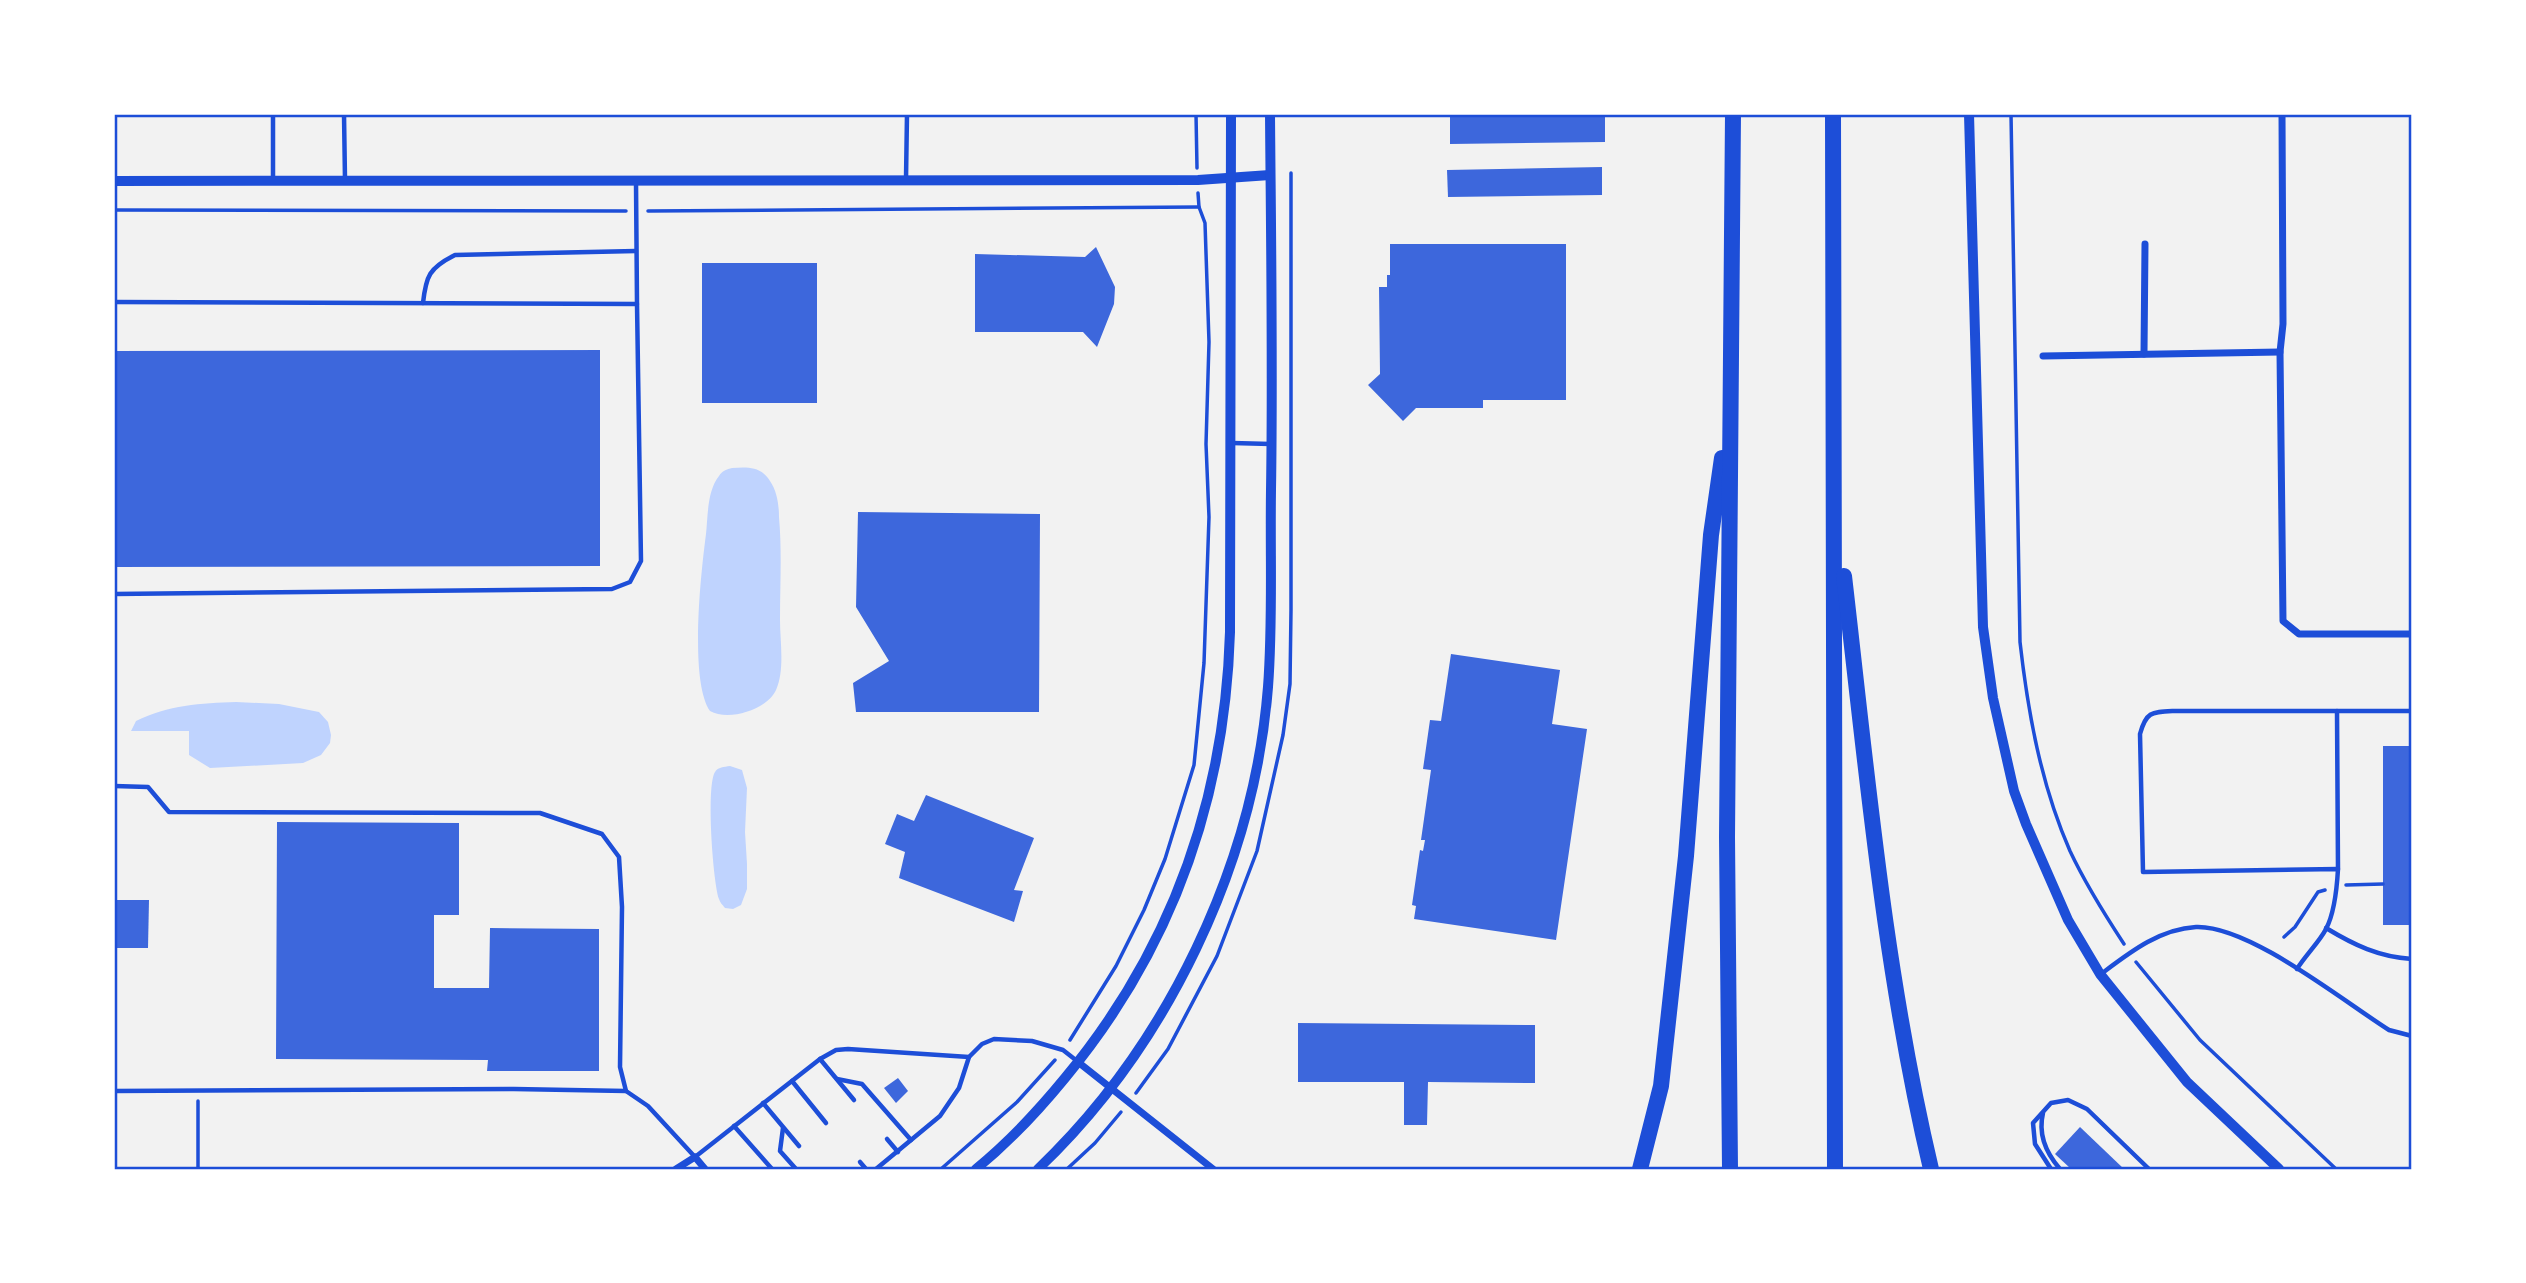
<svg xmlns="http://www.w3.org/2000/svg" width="2526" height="1283" viewBox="0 0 2526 1283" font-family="Arial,sans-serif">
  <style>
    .water { fill: #bfd3fe }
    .building { fill: #3d67dc }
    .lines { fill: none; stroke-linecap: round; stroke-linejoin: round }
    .path { stroke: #1d4ed8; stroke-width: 3.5 }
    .service { stroke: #1d4ed8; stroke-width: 4.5 }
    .minor { stroke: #1d4ed8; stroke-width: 7 }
    .tertiary { stroke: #1d4ed8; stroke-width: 10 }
    .motorway { stroke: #1d4ed8; stroke-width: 16 }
    .neatline { fill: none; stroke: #1d4ed8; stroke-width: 2.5 }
  </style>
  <rect width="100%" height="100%" fill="#f2f2f2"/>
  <g class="water">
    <path d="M732,468C747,467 761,466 770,481C777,491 779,505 779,517C782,551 780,586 780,620C780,641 785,670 776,690C768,709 729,722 710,711C689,680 701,572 706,534C708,516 707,491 719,476C722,471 727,469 732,468Z"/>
    <path d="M236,702L279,704L319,712L328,722L331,735L330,743L321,755L303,763L210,768L189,755V731H131L136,721C168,705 201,703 236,702Z"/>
    <path d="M730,766L742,770L747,788L745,832L747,864V889L741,905L733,909L725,908C722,904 721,904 719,899C713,881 706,786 715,772C718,767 724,767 730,766Z"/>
  </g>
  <g class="building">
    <path d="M1605,114V142L1450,144V117Z"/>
    <path d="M1602,167V195L1448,197L1447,170Z"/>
    <path d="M1390,244H1566V400H1483V408H1416L1403,421L1368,385L1380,374L1379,287H1387V275H1390Z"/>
    <path d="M1096,247L1115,287L1114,304L1097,347L1083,332H975V254L1085,257Z"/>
    <rect x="702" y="263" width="115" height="140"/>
    <path d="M600,350V566L114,567V351Z"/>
    <path d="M858,512L1040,514L1039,712H856L853,683L889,661L856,607Z"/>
    <path d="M1451,654L1560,670L1552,724L1587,729L1556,940L1414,919L1416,906L1412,905L1420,850L1423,851L1425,840H1421L1431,770L1423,769L1430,720L1441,721Z"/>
    <rect x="2383" y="746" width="29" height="179"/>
    <path d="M926,795L1034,838L1014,890L1023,891L1014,922L899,878L905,852L885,844L897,814L914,821Z"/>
    <path d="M277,822L459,823V915H434V988H489L490,928L599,929V1071H487L488,1060L276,1059Z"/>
    <path d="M114,900H149L148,948H114Z"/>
    <path d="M1298,1023L1535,1025V1083L1428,1082L1427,1125H1404V1082H1298Z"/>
    <path d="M898,1078L908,1091L896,1103L884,1088Z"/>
    <path d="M2080,1127L2124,1169H2071L2055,1154Z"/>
  </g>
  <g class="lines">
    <g class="path">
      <path d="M1196,114L1197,168"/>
      <path d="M2011,114L2020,642C2028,713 2041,785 2070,851C2085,883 2105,915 2124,944"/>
      <path d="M114,210L626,211"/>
      <path d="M648,211L1199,207"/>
      <path d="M2346,885L2383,884"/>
      <path d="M2284,937L2295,927L2318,892L2325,890"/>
      <path d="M2136,962L2200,1040L2336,1169"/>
      <path d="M1070,1040L1116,966L1144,910L1165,859L1194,765L1204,663L1209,517L1206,444L1209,342L1205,223L1199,207L1198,193"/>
      <path d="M1136,1093L1168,1049L1217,956L1257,851L1283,735L1290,684L1291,610V173"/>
      <path d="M198,1101V1169"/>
      <path d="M941,1169L1017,1102L1055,1060"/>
      <path d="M1067,1169L1095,1143L1121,1112"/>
    </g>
    <g class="service">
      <path d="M273,114V180"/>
      <path d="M344,114L345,180"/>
      <path d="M906,179L907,114"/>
      <path d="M114,302L637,304L636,182"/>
      <path d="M423,303C426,276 429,268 455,255L636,251"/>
      <path d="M1232,443L1271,444"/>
      <path d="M114,594L612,589L630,582L641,561L637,304"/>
      <path d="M2337,711L2338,869"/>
      <path d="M114,786L148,787L169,812L540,813L602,834L619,857L622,907L620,1067L626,1091"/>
      <path d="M2326,928C2354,945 2379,957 2412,959"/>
      <path d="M2297,969C2305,956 2320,941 2326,929C2335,912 2337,887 2338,869L2143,872L2140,734C2146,712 2151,712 2173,711H2412"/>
      <path d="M2101,974C2129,953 2159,929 2196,927C2249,925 2343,1001 2389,1030L2412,1036"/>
      <path d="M820,1059L854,1100"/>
      <path d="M837,1079L862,1084L911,1140"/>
      <path d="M792,1081L826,1123"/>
      <path d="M114,1091L514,1089L626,1091L648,1106L695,1157L820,1059L836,1050L848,1049L969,1057L982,1044L994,1039L1032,1041L1063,1050L1077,1061"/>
      <path d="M763,1103L799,1146"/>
      <path d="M2043,1113C2038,1134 2046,1153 2060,1169"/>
      <path d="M734,1126L772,1169"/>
      <path d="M783,1128L780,1151L796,1169"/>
      <path d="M887,1139L898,1152"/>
      <path d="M860,1162L866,1169"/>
      <path d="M876,1169L940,1116L959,1088L969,1057"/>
      <path d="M2051,1169L2035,1144L2033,1123L2051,1103L2068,1100L2087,1109L2149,1169"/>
    </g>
    <g class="minor">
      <path d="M2282,114L2283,324L2280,352L2283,621L2299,634H2412"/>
      <path d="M2144,354L2145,244"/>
      <path d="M2043,356L2280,352"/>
      <path d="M1078,1062L1213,1169"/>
      <path d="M676,1169L695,1157L705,1169"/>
    </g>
    <g class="tertiary">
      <path d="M1969,114L1983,627L1993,698L2014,791L2026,824L2068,920L2100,974L2187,1082L2279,1169"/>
      <path d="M114,181L1198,180L1270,175"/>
      <path d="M976,1169C1009,1142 1038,1111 1065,1078C1172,949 1225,798 1230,632L1231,114"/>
      <path d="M1038,1169C1167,1046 1254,865 1268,687C1273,622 1270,556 1271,490C1273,365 1271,239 1270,114"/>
    </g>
    <g class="motorway">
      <path d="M1833,114L1835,1169"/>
      <path d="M1844,576C1867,774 1885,975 1931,1169"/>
      <path d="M1640,1169L1661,1086L1686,856L1711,535L1722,458"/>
      <path d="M1730,1169L1727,837L1733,114"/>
    </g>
  </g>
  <rect width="2526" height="1283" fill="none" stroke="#ffffff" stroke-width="231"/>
  <rect x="116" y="116" width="2294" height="1052" class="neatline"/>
</svg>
